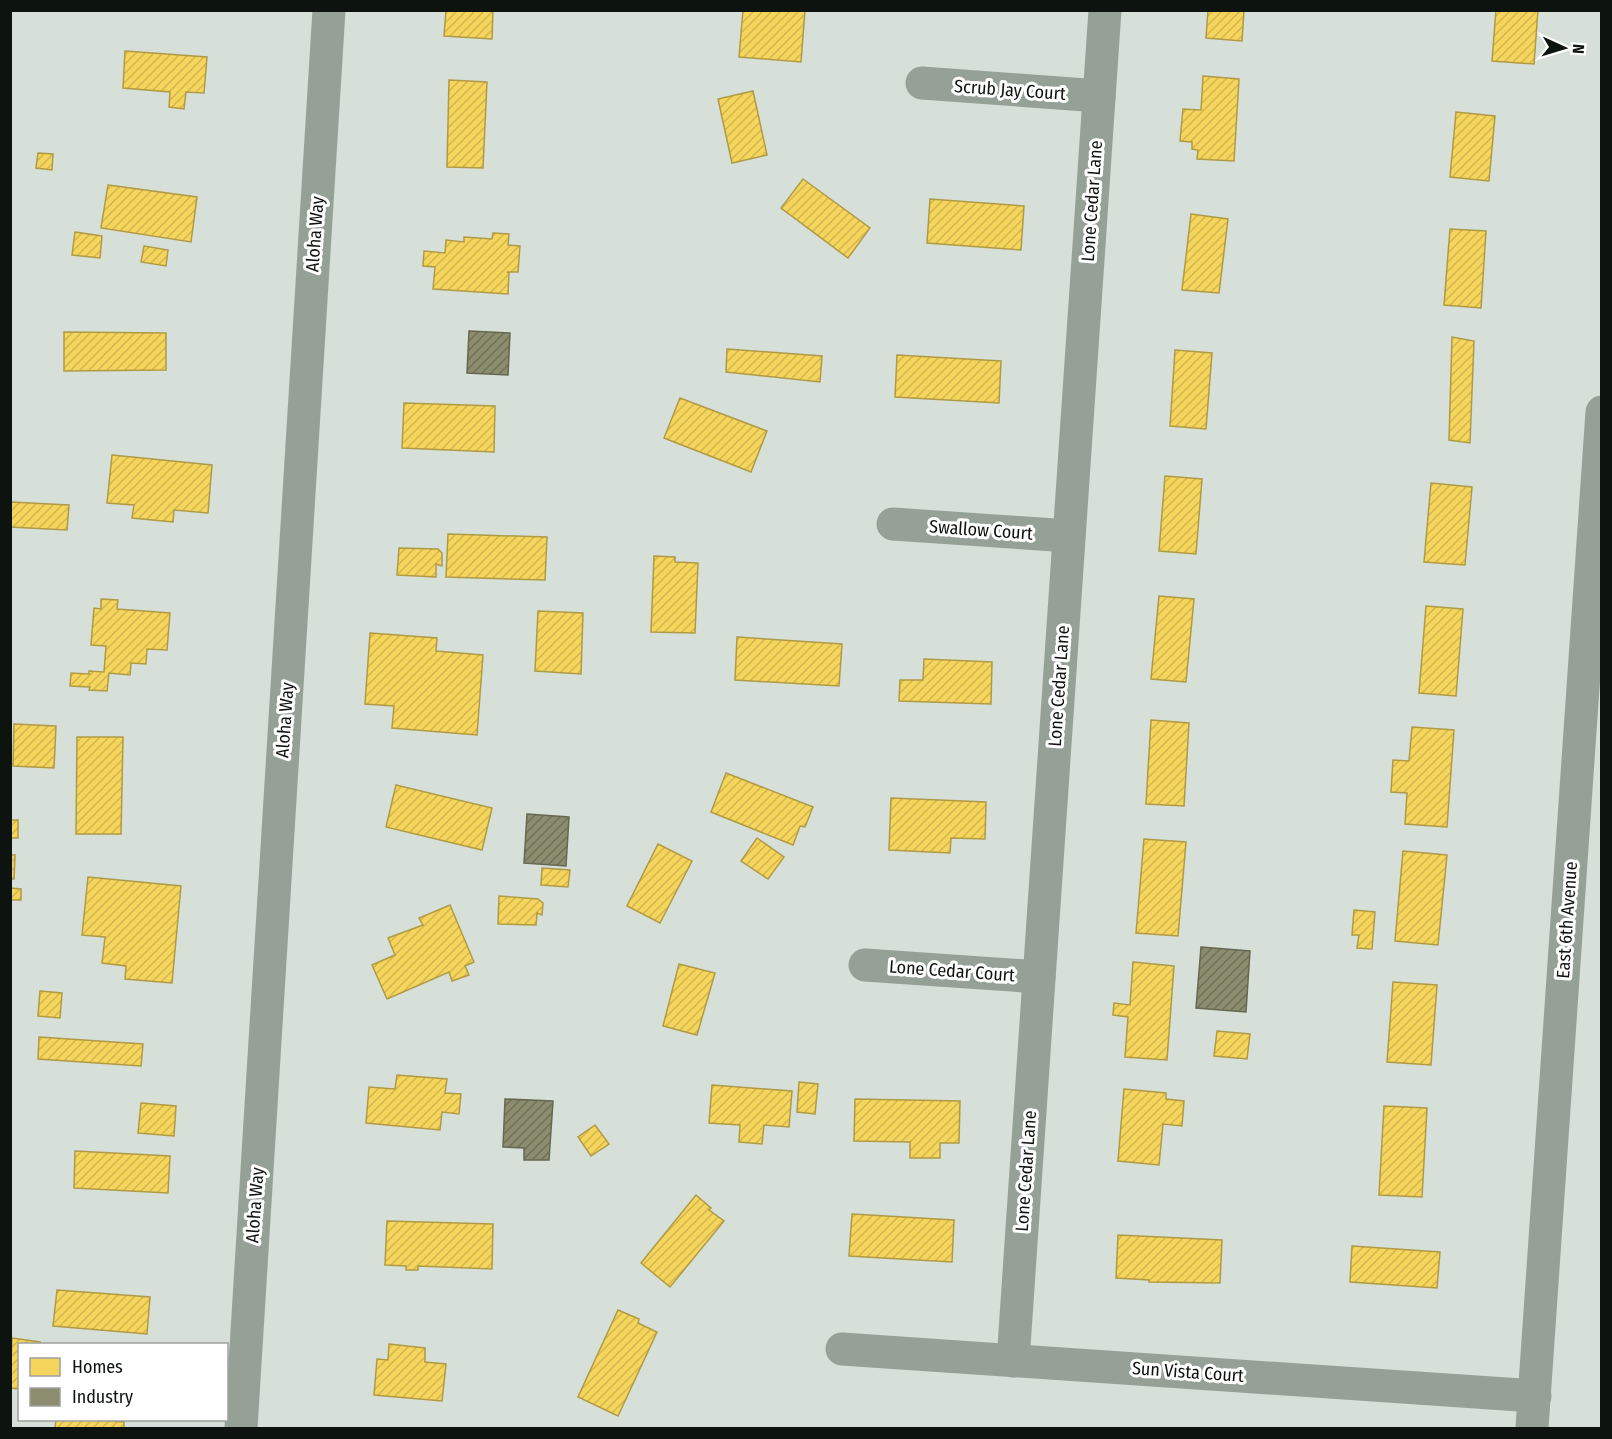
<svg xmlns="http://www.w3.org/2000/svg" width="1612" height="1439" viewBox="0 0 1612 1439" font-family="'Fira Sans Condensed',sans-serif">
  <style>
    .homes { fill: url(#homes-hatch); stroke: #b09b45; stroke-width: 1.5 }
    .industry { fill: url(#industry-hatch); stroke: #666851; stroke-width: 1.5 }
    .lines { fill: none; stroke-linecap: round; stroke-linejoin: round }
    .street { stroke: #95a097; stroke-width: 33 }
    .labels { text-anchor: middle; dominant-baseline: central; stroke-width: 6; stroke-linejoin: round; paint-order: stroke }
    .street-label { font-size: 18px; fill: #0d130e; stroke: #fff }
  </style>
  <defs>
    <pattern id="homes-hatch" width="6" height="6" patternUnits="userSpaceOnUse" patternTransform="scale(1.5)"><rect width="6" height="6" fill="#f6d55c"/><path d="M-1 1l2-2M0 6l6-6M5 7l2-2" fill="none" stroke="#d2b64f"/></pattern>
    <pattern id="industry-hatch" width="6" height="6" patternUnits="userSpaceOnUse" patternTransform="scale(1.5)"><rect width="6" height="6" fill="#8c8c6e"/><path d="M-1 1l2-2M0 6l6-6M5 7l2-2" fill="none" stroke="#717159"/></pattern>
  </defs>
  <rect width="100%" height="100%" fill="#d6dfd8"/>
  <g class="homes">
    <path d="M446,10H493L492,39L444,36Z"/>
    <path d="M743,10H805L801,62L739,57Z"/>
    <path d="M1208,10H1244L1242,41L1206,38Z"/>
    <path d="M1496,10H1538L1534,64L1492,61Z"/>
    <path d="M125,51L207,57L204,93L186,92L184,109L169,107L170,92L123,88Z"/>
    <path d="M1203,76L1239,79L1234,161L1197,159L1198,150L1192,149V142L1180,141L1183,109L1201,110Z"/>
    <path d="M449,80L487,82L483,168L447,167Z"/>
    <path d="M753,91L767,155L732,163L718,99Z"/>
    <path d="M1456,112L1495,116L1489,181L1450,177Z"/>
    <path d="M38,153L53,154L52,170L36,168Z"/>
    <path d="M803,179L870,228L848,258L781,208Z"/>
    <path d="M108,185L197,197L191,242L101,228Z"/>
    <path d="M930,199L1024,206L1021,250L927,243Z"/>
    <path d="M1191,214L1228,219L1219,293L1182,290Z"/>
    <path d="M1450,229L1486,231L1481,308L1444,305Z"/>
    <path d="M75,232L102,236L100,258L72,255Z"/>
    <path d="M493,233L509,234L508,245L520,246L518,272H507L509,273L508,294L433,289L435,267L423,266L424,251L445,253L446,240L464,242V237L492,239Z"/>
    <path d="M144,246L168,250L166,266L141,262Z"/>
    <path d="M64,332L166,333V370L64,371Z"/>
    <path d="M1452,337L1474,341L1470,443L1449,440Z"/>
    <path d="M727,349L822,356L820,382L726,372Z"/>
    <path d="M1175,350L1212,353L1206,429L1170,426Z"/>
    <path d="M897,355L1001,361L999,403L895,397Z"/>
    <path d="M680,398L767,431L751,472L664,438Z"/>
    <path d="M404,403L495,406L494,452L402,448Z"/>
    <path d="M112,455L212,465L208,513L174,510L173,522L132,518L134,505L107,503Z"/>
    <path d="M1165,476L1202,479L1196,554L1159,551Z"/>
    <path d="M1431,483L1472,487L1465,565L1424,562Z"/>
    <path d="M11,502L69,505L67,530L10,527Z"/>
    <path d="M448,534L547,537L545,580L446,577Z"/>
    <path d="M399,548L438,549L442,553V566L436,564V577L397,575Z"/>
    <path d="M654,556L675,557V562L698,563L695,633L651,632Z"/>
    <path d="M1159,596L1194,599L1186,682L1151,679Z"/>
    <path d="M101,599L118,600L117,609L170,613L167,650L147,649L146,664L131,663L130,675L109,673L107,691L89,690L90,687L70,686L71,673L89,674V671L104,672L106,646L91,645L94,608L101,609Z"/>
    <path d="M1426,606L1463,609L1456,696L1419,693Z"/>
    <path d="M538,611L583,613L581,674L535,671Z"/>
    <path d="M370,633L437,638L436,651L483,655L477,735L392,728L394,706L365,704Z"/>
    <path d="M737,637L842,644L839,686L735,680Z"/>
    <path d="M924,659L992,662L991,704L899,701L900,680H923Z"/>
    <path d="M1151,720L1189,723L1184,806L1146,804Z"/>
    <path d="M14,724L56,726L54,768L13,766Z"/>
    <path d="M1412,727L1454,730L1447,827L1405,824L1407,793L1391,792L1393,760L1409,761Z"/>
    <path d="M77,737H123L121,834H76Z"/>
    <path d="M726,773L813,807L805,827L800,826L793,845L711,812Z"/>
    <path d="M396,785L492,808L482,850L386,827Z"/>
    <path d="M891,798L986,802L985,839L951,838L950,853L889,850Z"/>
    <rect x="10" y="820" width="8" height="18"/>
    <path d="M757,838L784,857L768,879L741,861Z"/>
    <path d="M1144,839L1186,842L1178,936L1136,933Z"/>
    <path d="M658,844L692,861L660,923L627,906Z"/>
    <path d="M1403,851L1447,855L1438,945L1395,941Z"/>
    <path d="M10,855H15L14,879H10Z"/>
    <path d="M542,868L570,870L568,887L541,885Z"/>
    <path d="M88,877L181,886L172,983L125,979L126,966L102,963L105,937L82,935Z"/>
    <path d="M10,888L21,889V900H10Z"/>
    <path d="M499,896L538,899L543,903L542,915L537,913L536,925L498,924Z"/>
    <path d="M450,905L474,962L465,966L469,975L452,981L449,972L387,999L372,965L395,955L388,938L423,925L419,918Z"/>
    <path d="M1354,910L1375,912L1372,949L1357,948L1359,935H1352Z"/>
    <path d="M1133,962L1174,966L1167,1060L1125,1057L1128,1017L1113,1015L1114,1003L1130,1005Z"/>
    <path d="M679,964L715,973L697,1035L663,1026Z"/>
    <path d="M1393,982L1437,985L1431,1065L1387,1062Z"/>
    <path d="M40,991L62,993L60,1018L38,1016Z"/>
    <path d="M1217,1031L1250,1034L1247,1059L1214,1056Z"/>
    <path d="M39,1037L143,1044L141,1066L38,1059Z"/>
    <path d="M397,1075L447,1079L445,1093L461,1094L459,1114L442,1112L440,1130L366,1123L369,1087L395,1089Z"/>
    <path d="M799,1082L818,1084L815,1114L797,1112Z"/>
    <path d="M712,1085L792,1091L789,1127L764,1125L762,1144L739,1142L740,1125L709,1123Z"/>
    <path d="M1124,1089L1166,1093V1099L1184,1101L1182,1126L1163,1124L1159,1165L1118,1161Z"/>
    <path d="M855,1099L960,1101L959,1143H940V1158H910V1142L854,1141Z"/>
    <path d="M141,1103L176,1106L174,1136L138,1133Z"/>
    <path d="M1384,1106L1427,1108L1422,1197L1379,1195Z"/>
    <path d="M595,1125L609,1144L591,1156L578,1137Z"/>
    <path d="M75,1151L170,1156L168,1193L74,1188Z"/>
    <path d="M696,1195L711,1208L709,1210L724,1221L670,1287L641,1263Z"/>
    <path d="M852,1214L954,1220L952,1262L849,1256Z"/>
    <path d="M387,1221L493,1224L492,1269L418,1266V1270H406V1266L385,1265Z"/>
    <path d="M1118,1235L1222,1240L1220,1283L1149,1282V1280L1116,1278Z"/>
    <path d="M1352,1246L1440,1252L1437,1288L1350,1282Z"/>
    <path d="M57,1290L150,1297L147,1334L53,1326Z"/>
    <path d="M618,1310L639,1319L638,1323L657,1332L618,1416L578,1397Z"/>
    <path d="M12,1338L40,1342V1344H20V1389L10,1388Z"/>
    <path d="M389,1344L425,1348V1362L446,1364L442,1401L374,1395L377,1359L388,1360Z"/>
    <path d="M56,1420H94L124,1422V1428H55Z"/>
  </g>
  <g class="industry">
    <path d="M469,331L510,333L508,375L467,373Z"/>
    <path d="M527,814L569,817L566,866L524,863Z"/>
    <path d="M1201,947L1250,951L1246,1012L1196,1008Z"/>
    <path d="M505,1099L553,1101L549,1160H524V1148L503,1147Z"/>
  </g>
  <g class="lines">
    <g class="street">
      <path d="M922,83L1099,96"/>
      <path d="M893,524L1069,536"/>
      <path d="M865,965L1039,977"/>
      <path d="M842,1349L1535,1396"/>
      <path d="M1013,1361L1105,10"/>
      <path d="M241,1428L329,10"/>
      <path d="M1532,1428L1602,412"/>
    </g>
  </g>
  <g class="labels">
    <g class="street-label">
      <text transform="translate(1010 90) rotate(4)">Scrub Jay Court</text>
      <text transform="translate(1092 201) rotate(-86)">Lone Cedar Lane</text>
      <text transform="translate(315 234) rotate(-86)">Aloha Way</text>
      <text transform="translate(981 530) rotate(4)">Swallow Court</text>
      <text transform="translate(1059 686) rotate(-86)">Lone Cedar Lane</text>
      <text transform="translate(285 720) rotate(-86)">Aloha Way</text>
      <text transform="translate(1567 920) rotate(-86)">East 6th Avenue</text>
      <text transform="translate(952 971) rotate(4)">Lone Cedar Court</text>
      <text transform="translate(1026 1171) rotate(-86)">Lone Cedar Lane</text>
      <text transform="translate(255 1205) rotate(-86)">Aloha Way</text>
      <text transform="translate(1188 1372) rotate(4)">Sun Vista Court</text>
    </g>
  </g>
  <rect width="1612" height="1439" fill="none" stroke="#0d130e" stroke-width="24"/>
  <rect x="18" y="1343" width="210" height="78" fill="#ffffff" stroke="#9ea19f" stroke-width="1.5"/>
  <rect x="30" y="1358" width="30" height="18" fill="#f6d55c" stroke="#9ea19f" stroke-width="1.5"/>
  <text x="72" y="1373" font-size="18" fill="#0d130e">Homes</text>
  <rect x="30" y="1388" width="30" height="18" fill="#8c8c6e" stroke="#9ea19f" stroke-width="1.5"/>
  <text x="72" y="1403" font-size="18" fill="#0d130e">Industry</text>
  <g transform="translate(1564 48) rotate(94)" stroke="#ffffff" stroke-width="4.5" paint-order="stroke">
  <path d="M0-4.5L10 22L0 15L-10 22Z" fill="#0d130e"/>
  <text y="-9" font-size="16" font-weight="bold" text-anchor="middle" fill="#0d130e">N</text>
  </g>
</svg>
